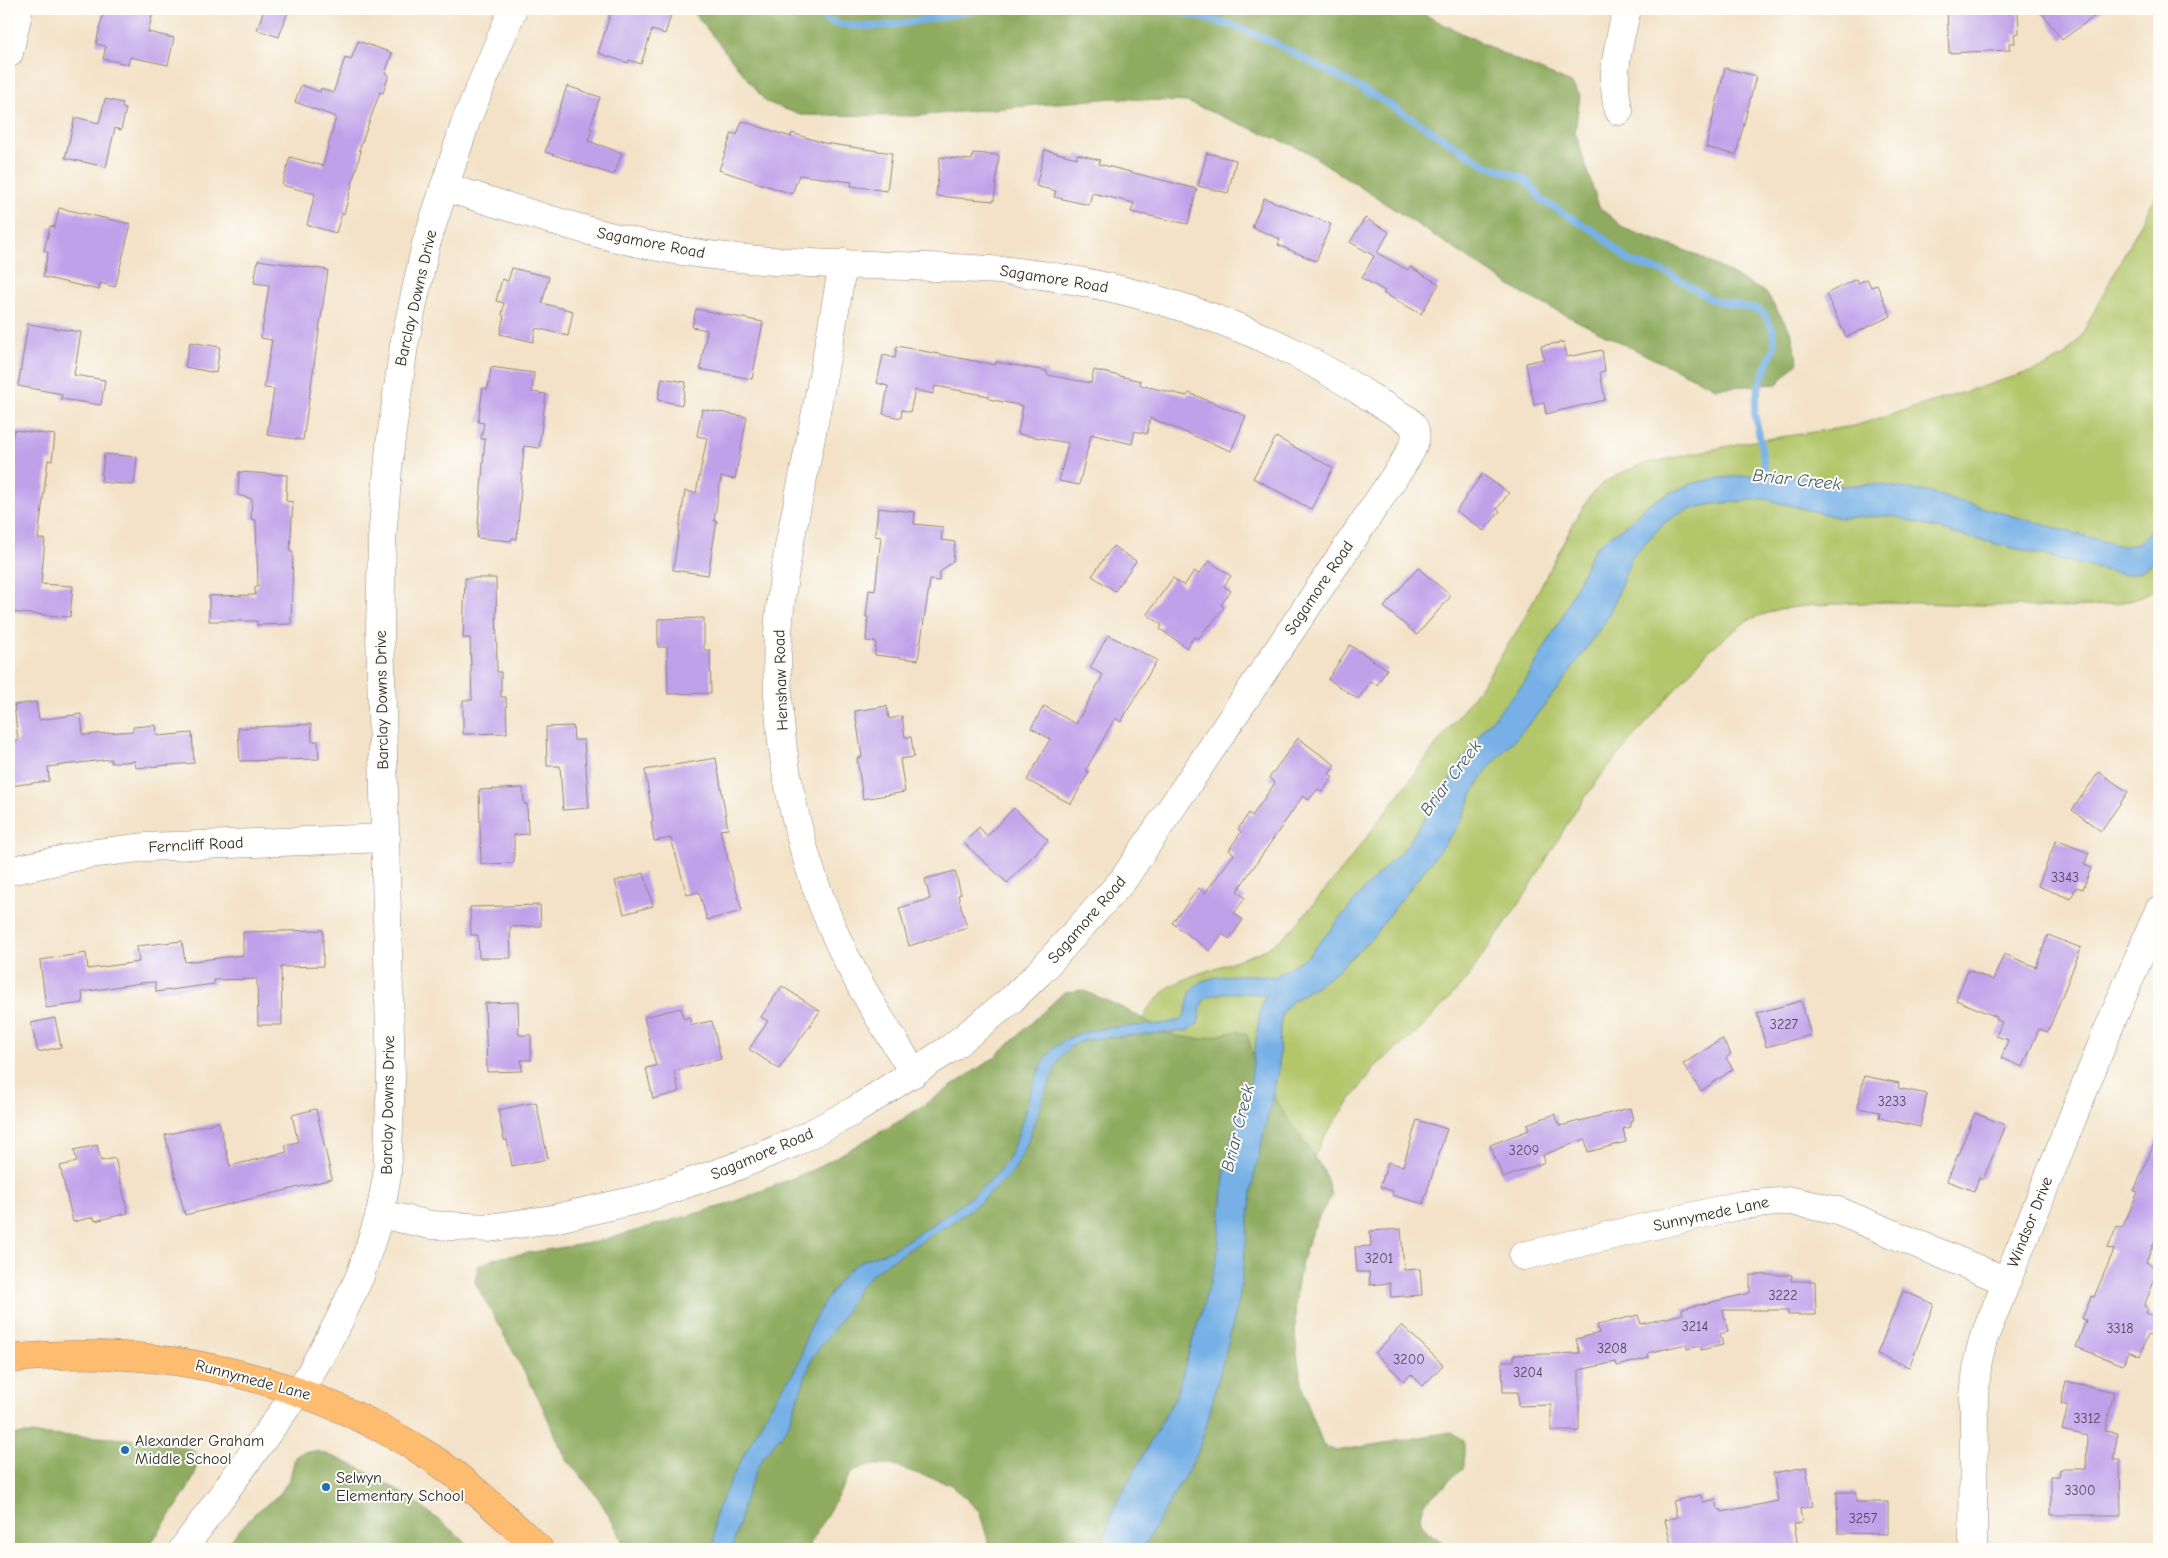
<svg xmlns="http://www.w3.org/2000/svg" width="2168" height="1558" viewBox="0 0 2168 1558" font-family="'Comic Neue',sans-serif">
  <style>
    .green { fill: #b3c66a; stroke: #6f784a }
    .forest { fill: #8eab5e; stroke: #5c6b44 }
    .water { fill: #76b0e6; stroke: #506e88 }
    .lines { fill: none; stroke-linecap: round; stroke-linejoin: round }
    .stream { stroke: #76b0e6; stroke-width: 7 }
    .building { fill: #bfa1ea }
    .minor-casing { stroke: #8f8679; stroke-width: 29 }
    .major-casing { stroke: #8f8679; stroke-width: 29 }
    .minor { stroke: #fff; stroke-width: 28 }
    .major { stroke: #fdbc6f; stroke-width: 28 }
    .poi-dot { fill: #1f6fb2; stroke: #fdfcf7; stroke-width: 2 }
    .labels { text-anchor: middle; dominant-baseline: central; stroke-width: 4; stroke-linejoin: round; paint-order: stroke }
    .number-label { font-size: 14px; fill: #50485b }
    .street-label { font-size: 16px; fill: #2b2b2b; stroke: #fdfcf7 }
    .poi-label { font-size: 16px; fill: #2b2b2b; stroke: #fdfcf7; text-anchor: start }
    .water-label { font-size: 18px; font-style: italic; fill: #455a6c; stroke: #fdfcf7 }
  </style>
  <rect width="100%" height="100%" fill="#fdfcf7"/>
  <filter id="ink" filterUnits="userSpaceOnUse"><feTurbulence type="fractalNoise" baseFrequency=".02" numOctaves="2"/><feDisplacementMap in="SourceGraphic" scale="10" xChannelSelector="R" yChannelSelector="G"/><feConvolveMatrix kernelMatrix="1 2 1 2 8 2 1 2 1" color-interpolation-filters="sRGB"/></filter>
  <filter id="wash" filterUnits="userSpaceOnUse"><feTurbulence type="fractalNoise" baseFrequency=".0096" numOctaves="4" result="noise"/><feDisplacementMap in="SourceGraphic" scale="20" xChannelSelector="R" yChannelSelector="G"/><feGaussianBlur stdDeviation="1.12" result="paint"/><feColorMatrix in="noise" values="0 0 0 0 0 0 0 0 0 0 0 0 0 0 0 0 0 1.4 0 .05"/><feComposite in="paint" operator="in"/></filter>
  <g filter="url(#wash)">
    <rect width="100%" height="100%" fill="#f3e2c7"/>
    <path class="green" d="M2159,189V587L2142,596L2116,604L2070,608L1886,602L1815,605L1779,609L1748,620L1709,650L1607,768L1575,811L1527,892L1466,980L1420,1030L1378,1064L1357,1091L1324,1137L1293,1197L999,1549L1128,1043L1149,1007L1169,987L1187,978L1262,951L1280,940L1295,926L1345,866L1487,678L1520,626L1572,526L1590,496L1602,484L1623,472L1644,464L1747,442L1854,426L2042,368L2063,357L2081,336Z"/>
    <g class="forest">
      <path d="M691,9H1413L1512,58L1571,83L1580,95L1575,132L1599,207L1625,229L1695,254L1766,293L1791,332L1798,362L1777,384L1716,388L1654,359L1523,294L1304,150L1187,102L1113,98L916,116L801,115L766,102Z"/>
      <path d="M1082,990L1117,1005L1175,1036L1201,1039L1237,1031L1247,1035L1253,1055L1277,1103L1324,1171L1332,1196C1290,1255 1287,1333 1307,1402C1312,1416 1318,1430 1323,1445L1336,1451L1451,1432L1464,1441V1467L1424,1504L1420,1521L1428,1532L1452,1549H988V1540L979,1511L950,1484L891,1465H868L851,1473L807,1549H625L618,1531L597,1496L566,1459L539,1399L475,1282L478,1266L496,1258L596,1242L726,1205L815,1169L903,1119L995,1057L1063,993Z"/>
      <path d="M28,1434C83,1437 140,1436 193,1450C196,1455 198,1459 197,1465C195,1486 159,1530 147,1549H9V1435Z"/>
      <path d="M317,1451C379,1471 425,1508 474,1549H222L254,1514L280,1494L290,1478L295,1457L303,1452Z"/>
    </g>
    <path class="water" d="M1769,473L1798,476L1835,486L1875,484L1927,492L2121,546C2144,547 2150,531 2159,513V556C2150,568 2139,573 2124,575L1955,534L1897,517L1884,516L1840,518L1764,499L1713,504L1688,510L1675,516L1663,524L1631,558L1615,601L1606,620L1595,636L1563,682L1529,724L1487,770L1474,791L1459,825L1371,939L1330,977L1293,1001L1283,1011L1280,1026L1279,1068L1254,1175L1239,1300L1207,1423L1198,1451L1190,1467L1142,1549H1101L1115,1506L1175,1398L1182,1376L1217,1259L1224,1177L1231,1138L1249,1092L1260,1011L1265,995C1251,994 1210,988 1203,1002C1199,1009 1201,1018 1197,1025L1187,1031L1098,1038L1079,1042L1069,1048L1061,1056L1050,1080L1024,1151L1013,1172L978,1204L957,1219L878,1269L867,1279L858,1289L840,1321L813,1356L787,1428L763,1457L758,1466L745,1499L732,1549H714V1522L717,1509C735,1472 754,1434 775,1399C782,1387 792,1376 798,1364C803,1355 803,1344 807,1335C812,1320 838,1279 850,1269C861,1258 880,1256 894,1248C925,1230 978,1196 1000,1170C1027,1137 1026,1068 1059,1044C1092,1020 1144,1031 1180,1020C1189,1013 1186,1001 1191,991C1202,971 1255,974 1274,977L1308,956L1368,885L1407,845L1483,729L1525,682L1562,617L1590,556L1597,546L1628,523L1648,504L1670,493L1690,484L1712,479Z"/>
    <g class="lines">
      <g class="stream">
        <path d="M817,9L818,15C851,40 939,17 979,9"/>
        <path d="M1168,9L1237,27L1269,40L1377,97L1486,165L1525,179L1543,201L1599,234L1629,261L1670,274L1713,300L1759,310L1764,313L1772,328L1775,345L1758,389L1754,412L1760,438L1767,482"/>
      </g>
    </g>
    <g id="blocks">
      <g class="building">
        <path d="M104,9H154L148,32L174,38L168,65L130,57L128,64L103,59L106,46L96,44Z"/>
        <path d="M264,9H289L279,37L257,30Z"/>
        <path d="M612,9H652L671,15L665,34L652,30L641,64L629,60L628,63L598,53Z"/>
        <path d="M1947,9H2018L2019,33L2014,34L2015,43H2009L2010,50L1949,53Z"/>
        <path d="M2039,9H2104L2062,40Z"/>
        <path d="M358,41L392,53L385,73L389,75L383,93L380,92L359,150L361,151L344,214L342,213L336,233L307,225L315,194L282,185L290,157L323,166L336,117L295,102L301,85L320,92L321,88L333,93L345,58L351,60Z"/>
        <path d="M1725,68L1756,76L1736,155L1706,147Z"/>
        <path d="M567,86L600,97L590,128L592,129L588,141L622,153L614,175L545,152Z"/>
        <path d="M105,99L123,103L122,108L126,109L121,130L115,128L106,167L65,158L75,117L99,123Z"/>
        <path d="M742,121L791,137L792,133L824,143L892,153L887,191L851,186L852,182L799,175L792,194L719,170L732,133L737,135Z"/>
        <path d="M1045,150L1077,158V154L1100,160L1099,164L1197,189L1188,224L1131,212L1134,203L1092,193L1089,205L1054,197L1056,191L1036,186Z"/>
        <path d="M973,153L999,155L994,201L936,196L940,157L972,160Z"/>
        <path d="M1207,153L1236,160L1228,193L1198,186Z"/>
        <path d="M1264,198L1331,224L1316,261L1278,245L1280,239L1252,227Z"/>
        <path d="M59,208L131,224L115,287L100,283L99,290L43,277L48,252L44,251L50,226L55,227Z"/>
        <path d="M1365,218L1389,232L1377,253L1408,270L1410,267L1439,284L1421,314L1383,293L1385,291L1362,278L1374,256L1350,242Z"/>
        <path d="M258,260L328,270L303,440L267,435L274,389L264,388L272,340L261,338L269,285L254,283Z"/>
        <path d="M512,268L549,277L542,303L573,311L568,336L536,328L533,342L500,334L504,316L502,315L504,303L496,301L502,279L508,281Z"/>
        <path d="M1856,279L1858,283L1867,279L1871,287L1877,285L1891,316L1846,337L1826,294Z"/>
        <path d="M696,309L763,322L752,379L700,369L707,330L692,327Z"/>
        <path d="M28,324L81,332L74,375L105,380L101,405L61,399L62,394L18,386Z"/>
        <path d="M190,342L220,347L216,373L185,367Z"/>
        <path d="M1564,342L1567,357L1602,350L1605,371L1600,372L1605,400L1546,414L1544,403L1534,405L1526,363L1544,359L1541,346Z"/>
        <path d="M897,346L995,365L996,362L1047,371V375L1091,383L1094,370L1141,381L1140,385L1187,396L1189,393L1246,416L1231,451L1150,418L1147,434L1135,431L1132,444L1091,434L1079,485L1059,481L1068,443L1018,434L1023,406L989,399V396L935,386L933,394L915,390L910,412L902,410L901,418L883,414L888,386L877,383L883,355L895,358Z"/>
        <path d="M491,367L534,373L532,392L546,394L539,448L524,446L517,539L512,538L511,541L477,538L485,439H481L484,423L478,422L483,388L488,389Z"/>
        <path d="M662,378L686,382L682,405L658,400Z"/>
        <path d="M702,409L747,417L735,479L721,477L714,521H717L708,575L673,570L685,491L696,493L707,438L697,436Z"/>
        <path d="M14,430L55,435L52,461L48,460L38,539H45L41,584L73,586L70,617L9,612V454Z"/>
        <path d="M1276,437L1333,468L1311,509L1253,478Z"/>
        <path d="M104,454L137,457L134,485L101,482Z"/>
        <path d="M239,472L287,475L286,501L293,502L290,552H293L291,624L257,625V621H209V596L255,595V587H258L256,520L251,519L252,499L238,495Z"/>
        <path d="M1482,474L1509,493L1497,509L1500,511L1484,531L1456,511Z"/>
        <path d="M878,508L915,512L914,524L943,527L941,540L955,542L953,561L940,572L939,581L930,580L918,660L875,655L876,642L866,641L868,617H866L869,590L875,591L881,537L875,536Z"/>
        <path d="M1113,546L1136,561L1115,591L1092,576Z"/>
        <path d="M1209,561L1231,576L1224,586L1231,591L1221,605L1224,607L1210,626L1209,625L1198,639L1194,637L1187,648L1160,629L1162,625L1147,614L1173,578L1184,586L1194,571L1199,574Z"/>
        <path d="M1418,568L1451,596L1417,635L1384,607Z"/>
        <path d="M465,578H496L497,672H501V697H506L507,733L463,734V700H472L470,638H463Z"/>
        <path d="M704,618V650H710L711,693L668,694L667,647H658V619Z"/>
        <path d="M1108,635L1157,660L1121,722L1115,718L1086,770L1089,772L1071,804L1027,780L1050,739L1031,728L1044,706L1076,724L1103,675L1090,668Z"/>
        <path d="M1350,645L1387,669L1377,685L1371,681L1358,699L1328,679Z"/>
        <path d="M36,702L39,720L81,714L83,735L133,731V727L156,725L157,736L192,733L194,763L136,768L135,761L111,763V759L48,767L49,781L9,786V760L13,759L11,742L18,741L14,705Z"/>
        <path d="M887,706L889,719L902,716L905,737H911L914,757L900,759L905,792L863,799L857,758L862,757L855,711Z"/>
        <path d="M311,724L312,741H318L319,759L240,761L238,728Z"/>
        <path d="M573,726L574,740H584L589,808L563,810L560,766H547L546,727Z"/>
        <path d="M1298,738L1335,765L1329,774L1333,777L1322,792L1318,789L1309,800L1303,796L1237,891L1245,898L1234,913L1243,920L1229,939L1222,934L1210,951L1172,923L1199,888L1205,893L1234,854L1229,850L1241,832L1238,829L1249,813L1252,816L1275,783L1269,778Z"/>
        <path d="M716,758L728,829L720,830L742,911L707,920L699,892L687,895L671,838L654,841L651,821H653L645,770Z"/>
        <path d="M2099,772L2128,792L2101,831L2072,810Z"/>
        <path d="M523,788L524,804H527L528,834L514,835V863L481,864L479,790Z"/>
        <path d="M1014,808L1048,840L1007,883L964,843L979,827L987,836Z"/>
        <path d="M2056,840L2089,853L2084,865L2091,868L2083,889L2076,887L2071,899L2038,886Z"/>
        <path d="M955,871L961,894L958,895L967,928L909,946L899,908L930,899L925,879Z"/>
        <path d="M644,873L653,906L624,914L615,881Z"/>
        <path d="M540,905L541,926L510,927L511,958H479L478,935H471L470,907Z"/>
        <path d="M323,930V966L281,967L282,1025H258L257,979L214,980V984L156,992L155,982L141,983L82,992L83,1003L46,1008L40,960L86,953L88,969L139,962L137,946L182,941L185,962L243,955V932Z"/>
        <path d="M2048,935L2081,948L2048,1032L2039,1029L2023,1067L2001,1058L2008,1040L1996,1036L2002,1022L1996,1019L1997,1017L1956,1000L1968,970L1993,980L2004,954L2036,967Z"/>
        <path d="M782,986L820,1011L779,1069L749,1049L768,1021L761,1017Z"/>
        <path d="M1801,1001L1811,1035L1766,1047L1757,1013Z"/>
        <path d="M518,1002L519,1035H531V1060H521L522,1071L487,1072L485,1003Z"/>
        <path d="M681,1008L684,1019L689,1017L692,1025L712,1021L721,1059L674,1071L679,1092L653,1099L646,1068L656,1066L644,1017Z"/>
        <path d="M55,1018L61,1047L38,1052L31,1023Z"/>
        <path d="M1722,1039L1731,1054L1726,1058L1733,1069L1701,1091L1683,1064Z"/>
        <path d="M1864,1076L1899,1083L1898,1088L1927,1094L1920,1127L1879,1118L1880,1112L1858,1108Z"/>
        <path d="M536,1102L548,1159L512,1166L507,1140H504L498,1110Z"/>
        <path d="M1630,1108L1633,1120L1630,1121L1631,1127L1623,1129L1626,1142L1588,1152L1585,1139L1543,1155L1545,1162L1503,1178L1490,1145L1529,1130L1527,1124L1555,1114L1560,1126Z"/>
        <path d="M316,1109L332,1179L185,1215L165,1135L219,1122L230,1166L287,1152L285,1145L298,1142L292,1115Z"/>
        <path d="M1975,1113L2005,1125L1983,1180L1979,1178L1974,1191L1947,1181Z"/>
        <path d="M1417,1120L1447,1129L1423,1204L1392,1195L1393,1191L1380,1187L1388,1162L1403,1166Z"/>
        <path d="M2159,1132V1231L2146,1262L2159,1269L2144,1306L2148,1308L2146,1313L2159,1318V1321L2153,1337L2148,1335L2140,1356L2128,1351L2123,1365L2076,1347L2086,1320L2082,1319L2091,1296L2094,1297L2114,1250L2108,1248L2117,1226L2122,1228L2138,1192L2134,1191Z"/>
        <path d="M97,1145L101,1161L115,1158L128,1213L95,1221L94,1217L73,1222L60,1166L77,1162L74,1150Z"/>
        <path d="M1401,1229L1404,1270L1420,1269L1422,1295L1391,1297L1390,1283L1370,1285L1369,1272H1357L1355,1247L1371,1246L1370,1231Z"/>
        <path d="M1750,1275H1792L1791,1281H1815L1816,1315H1788V1310H1723L1728,1332L1720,1334L1723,1345L1701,1350V1346L1687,1349L1686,1344L1648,1353L1649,1358L1617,1366L1616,1362L1579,1370V1431H1551V1405L1518,1406V1392H1503L1502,1361H1514V1355L1580,1353L1576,1339L1599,1333L1597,1325L1638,1315L1641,1324L1683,1314L1682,1309L1750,1293Z"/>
        <path d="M1903,1291L1934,1304L1909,1367L1877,1354Z"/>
        <path d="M1402,1325L1443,1365L1423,1386L1411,1374L1404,1381L1375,1353Z"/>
        <path d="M2066,1381L2114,1392L2105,1431L2118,1433L2113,1460H2120L2121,1515H2051V1476H2059L2060,1469H2086L2087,1436L2062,1430L2068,1406L2061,1404Z"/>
        <path d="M1806,1467L1813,1506L1800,1509L1802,1522L1794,1524L1798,1546L1783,1549H1672L1665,1520L1677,1517L1673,1501L1701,1495L1703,1502L1716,1499L1718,1510H1722V1512L1778,1501L1773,1473Z"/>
        <path d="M1837,1492H1856V1502H1888V1534L1838,1533Z"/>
      </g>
    </g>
  </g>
  <g filter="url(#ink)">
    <use href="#blocks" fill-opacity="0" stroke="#8f8679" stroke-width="1"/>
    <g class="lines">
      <g class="minor-casing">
        <g id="minor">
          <path d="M9,53L19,9"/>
          <path d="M1619,111C1609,76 1619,44 1627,9"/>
          <path d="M843,263C832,330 819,397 806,463C794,520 781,577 778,635C773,739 795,847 838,941C859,987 887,1030 914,1073"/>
          <path d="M9,871L89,854L146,847L386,838"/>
          <path d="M380,1214L431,1225L489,1228L553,1219L645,1198L735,1167L793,1143L854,1111L951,1048L1012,999L1039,973L1123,880L1403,464C1411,451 1424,433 1408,420C1371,398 1335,374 1297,354C1208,309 1107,281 1009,271C902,263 794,268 688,252C605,240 524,211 444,187"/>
          <path d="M1523,1256L1741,1205L1792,1201L1838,1211L2006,1281"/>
          <path d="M183,1549L309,1376L339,1321L360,1276L380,1214L387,1176L391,1077L380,630L382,539L390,446L404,345L426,244L466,121L513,9"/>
          <path d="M1973,1549L1974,1396L1978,1360L1983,1340L2107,1032L2159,910"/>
        </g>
      </g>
      <g class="major-casing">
        <path id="major" d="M9,1359C158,1342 302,1376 429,1456C469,1482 504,1516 539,1549"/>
      </g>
      <use href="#minor" class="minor"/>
      <use href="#major" class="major"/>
    </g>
  </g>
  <g class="poi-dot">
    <circle cx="125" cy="1450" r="5"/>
    <circle cx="326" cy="1487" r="5"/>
  </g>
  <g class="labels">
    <g class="number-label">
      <text x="2065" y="877">3343</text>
      <text x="1784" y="1024">3227</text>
      <text x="1892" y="1101">3233</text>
      <text x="1524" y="1150">3209</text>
      <text x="1379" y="1258">3201</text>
      <text x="1783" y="1295">3222</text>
      <text x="1695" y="1326">3214</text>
      <text x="2120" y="1328">3318</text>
      <text x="1612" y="1348">3208</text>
      <text x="1409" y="1359">3200</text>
      <text x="1528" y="1372">3204</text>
      <text x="2087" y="1418">3312</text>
      <text x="2080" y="1490">3300</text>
      <text x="1863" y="1518">3257</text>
    </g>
    <g class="street-label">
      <text transform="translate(651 243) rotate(11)">Sagamore Road</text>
      <text transform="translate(1054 279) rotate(9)">Sagamore Road</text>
      <text transform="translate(416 298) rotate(-77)">Barclay Downs Drive</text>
      <text transform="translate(1319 588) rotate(-56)">Sagamore Road</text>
      <text transform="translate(781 680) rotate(-92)">Henshaw Road</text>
      <text transform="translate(382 700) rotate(-91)">Barclay Downs Drive</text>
      <text transform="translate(196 845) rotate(-3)">Ferncliff Road</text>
      <text transform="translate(1087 920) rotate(-49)">Sagamore Road</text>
      <text transform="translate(388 1105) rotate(-89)">Barclay Downs Drive</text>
      <text transform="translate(762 1154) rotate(-23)">Sagamore Road</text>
      <text transform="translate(1711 1214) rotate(-12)">Sunnymede Lane</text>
      <text transform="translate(2030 1222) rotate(-68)">Windsor Drive</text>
      <text transform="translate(253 1380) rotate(15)">Runnymede Lane</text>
    </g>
    <g class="poi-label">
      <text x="135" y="1441">Alexander Graham<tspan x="135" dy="18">Middle School</tspan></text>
      <text x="336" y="1478">Selwyn<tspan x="336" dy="18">Elementary School</tspan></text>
    </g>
    <g class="water-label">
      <text transform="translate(1797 480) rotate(6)">Briar Creek</text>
      <text transform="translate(1451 778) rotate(-53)">Briar Creek</text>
      <text transform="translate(1238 1128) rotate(-76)">Briar Creek</text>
    </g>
  </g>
  <rect width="2168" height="1558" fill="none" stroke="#fdfcf7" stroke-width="30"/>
</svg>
